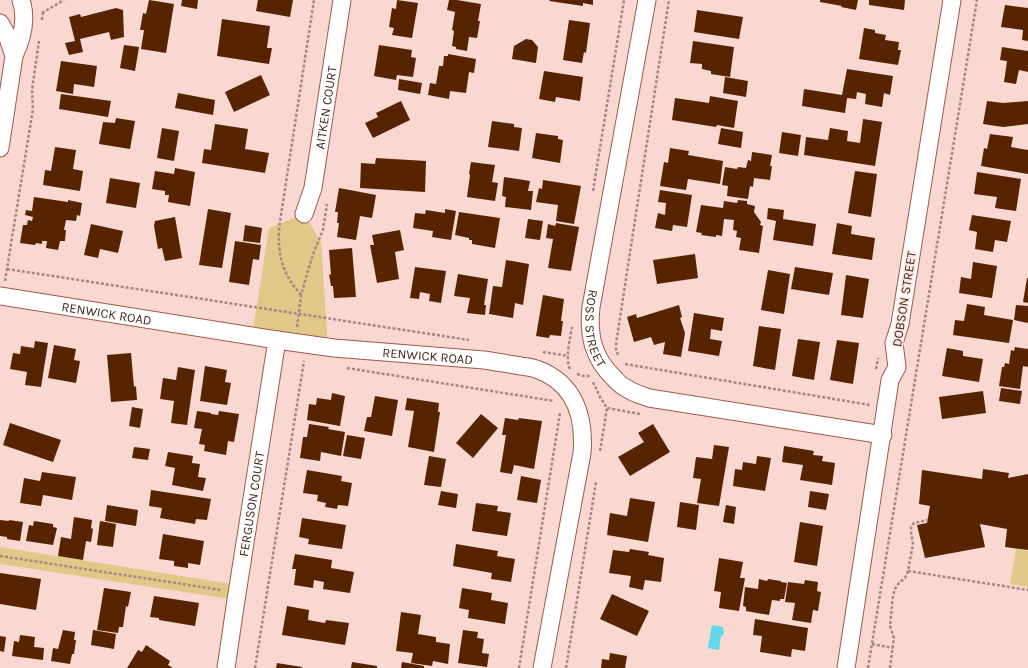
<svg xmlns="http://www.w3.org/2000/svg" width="1028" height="668" viewBox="0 0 1028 668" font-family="Karla,sans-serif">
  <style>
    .green { fill: #e0c988 }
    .water { fill: #61d7eb }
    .building { fill: #562400 }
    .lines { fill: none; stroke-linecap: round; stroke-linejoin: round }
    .street-casing { stroke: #a0584d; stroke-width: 19 }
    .path { stroke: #a78681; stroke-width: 2.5; stroke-dasharray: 3 2; stroke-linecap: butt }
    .street { stroke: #fff; stroke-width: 17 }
    .labels { text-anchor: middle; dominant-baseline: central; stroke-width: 4; stroke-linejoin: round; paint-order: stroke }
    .street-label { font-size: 13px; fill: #452621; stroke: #fbeae6 }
  </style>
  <rect width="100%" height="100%" fill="#fad8d2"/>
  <g class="green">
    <path d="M304,214L321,242L328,347L252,336L269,228Z"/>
    <path d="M0,547L238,585L236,600L0,564Z"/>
    <path d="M1016,549L1028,551V587L1010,584Z"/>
  </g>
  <path class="water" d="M712,625L723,627L724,634L721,636L719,650L708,648Z"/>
  <g class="building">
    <path d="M149,0L174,4L166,53L141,49L144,30H140L143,13L146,14Z"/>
    <path d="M182,0H198L197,9L181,6Z"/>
    <path d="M258,0H293L290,17L256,11Z"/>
    <path d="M397,0L418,3L412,38L392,35L394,28L389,27L392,8L396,9Z"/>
    <path d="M449,0H457L481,4L478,21H480L477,38L469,37L467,51L456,49V47L452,46L454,31L452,30L455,12L447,10Z"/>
    <path d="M550,0H593V5L583,3V6L549,1Z"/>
    <path d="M820,0H858L856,10L841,7L842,6L820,2Z"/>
    <path d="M869,0H905L904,10L869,5Z"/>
    <path d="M1005,5L1028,8V41L1022,40L1023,30L1001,27Z"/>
    <path d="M116,8L123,10L124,37L111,40L109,32L80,39L83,52L69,55L65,43L75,41L69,17L80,14L81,17Z"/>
    <path d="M697,10L743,17L739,39L694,32Z"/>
    <path d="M222,19L270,26L267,48H272L269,64L217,56Z"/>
    <path d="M569,20L590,23L586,53L584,52L582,63L563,60Z"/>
    <path d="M864,28L875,30V33L886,35L885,40L899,42L898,50H901L898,65L859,59Z"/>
    <path d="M526,39L532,40L538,47L536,63L512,59L514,46Z"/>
    <path d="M693,41L734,47L730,77L711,74V71L702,69V64L690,63Z"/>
    <path d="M124,45L139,47L135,71L120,68Z"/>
    <path d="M379,45L412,50L411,57L416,58L413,77L397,75L396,80L374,76Z"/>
    <path d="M1002,47L1028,51V72L1019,70L1016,84L1004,82L1007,61L1000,60Z"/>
    <path d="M448,54L476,59L474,73L469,72L466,93L450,91L449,99L428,95L430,83L436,84L439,66H443L444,56H448Z"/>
    <path d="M61,61L97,66L94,87L74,84L73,94L56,91Z"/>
    <path d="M847,69L893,76L890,95L884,93L882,107L865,104L866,94L857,92L856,99L847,98L845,113L802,106L804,89L842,95Z"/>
    <path d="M544,71L583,77L580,101L556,97L555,102L539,99Z"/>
    <path d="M261,75L270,95L234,112L225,92Z"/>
    <path d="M725,77L748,81L746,97L723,93Z"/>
    <path d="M399,79L422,83L420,94L398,90Z"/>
    <path d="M178,93L215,100L213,115L175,108Z"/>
    <path d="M61,94L111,101L108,117L59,109Z"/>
    <path d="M710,96L738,101L734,128L717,125L716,127L672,120L675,98L709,103Z"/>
    <path d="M401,101L410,120L373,138L365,123L378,117L376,113Z"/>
    <path d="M987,101L1003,103L1028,101V124L1003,127L983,124Z"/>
    <path d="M116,118L135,121L130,149L99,144L103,122L115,123Z"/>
    <path d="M863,119L882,122L875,166L804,155L806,137L828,140L830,128L848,131L847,141L860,143Z"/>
    <path d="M492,121L514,124V127L522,128L519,151L488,147Z"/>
    <path d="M215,124L248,129L245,149L269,153L265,173L202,163L204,149L211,150Z"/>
    <path d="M162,128L179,131L174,161L157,158Z"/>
    <path d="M721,128L743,132L741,148L718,144Z"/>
    <path d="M782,132L801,135L798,156L779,153Z"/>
    <path d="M536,133L558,136V139L563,140L560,163L532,158Z"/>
    <path d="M990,134L1013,137L1011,147L1028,150V174L981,166L984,148L987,149Z"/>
    <path d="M55,147L76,150L73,169L83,171L80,191L43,185L45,170L51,171Z"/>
    <path d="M670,148L689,151L688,155L723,161L720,184L688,179L686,190L660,186L664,162L668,163Z"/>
    <path d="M752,152L772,155L770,166H772L770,180L754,178L753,187L750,186L748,199L727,196L728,186L722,185L725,167L737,169L738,167L746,168L748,160L751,161Z"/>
    <path d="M376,158L426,161L425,192L360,188L361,163L375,164Z"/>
    <path d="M471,162L495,165L492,182L498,183L495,201L467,197L470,175L469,174Z"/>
    <path d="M175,168L195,172L190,206L168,202L169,195H165V191L152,189L155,171L174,174Z"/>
    <path d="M855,171L877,174L871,217L848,213Z"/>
    <path d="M977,172L1021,179L1016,211L995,208L997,197L974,194Z"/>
    <path d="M504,177L530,181L528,191H533L531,210L505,207L506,197L502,196Z"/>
    <path d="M110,178L140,183L136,208L106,203Z"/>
    <path d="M543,180L581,186L574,224L556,221L558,205L536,202L539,188L542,189Z"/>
    <path d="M339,188L376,195L372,218L360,216L356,240L337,237L339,223H337L338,212H335Z"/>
    <path d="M660,190L692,195L687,227L673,225L672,231L655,228L658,213L665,215L666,203L658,202Z"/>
    <path d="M34,197L68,202V200L82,203L80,216L77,215L76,221L66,220L64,230H66L65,241H60L58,250L46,248L47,241H42V244L36,243L35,245L20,243L23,225H27L28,220L32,221L33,217L25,215L26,210L32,211Z"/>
    <path d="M738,200L747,201V204L755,206L754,212L761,222L760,225L763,226L759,253L739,250L741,238L736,237L737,231L733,230L734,220L724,219L722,236L716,235V237L701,235L702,233L696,232L701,205L723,208L724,201L737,203Z"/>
    <path d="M768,208L784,210L783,219L816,224L813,246L773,240L776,221L767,219Z"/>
    <path d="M208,209L231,213L222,268L199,265Z"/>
    <path d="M445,209L456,211L451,240L432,237L433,231L413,228L415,213L425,214L426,210L445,213Z"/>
    <path d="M459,212L500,218L495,248L472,244V240H469V238L455,235Z"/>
    <path d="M972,215L1011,221L1007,242L995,240L993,252L975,249L977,232L969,230Z"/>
    <path d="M175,217L182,258L165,261L162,248L158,249L154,226L155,221Z"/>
    <path d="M528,219L543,221L540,240L525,238Z"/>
    <path d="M556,223L579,227L571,271L548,268L553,239L546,238L548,224L555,226Z"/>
    <path d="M837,223L852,226L851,234L875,238L872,260L832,254Z"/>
    <path d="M91,224L123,231L118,253L100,249L98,258L84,255Z"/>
    <path d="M245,225L262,228L260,243L243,241Z"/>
    <path d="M400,230L404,250L395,252L399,279L377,283L370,245H374L372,235Z"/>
    <path d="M235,241L261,245L259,260L253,259L249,285L229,282Z"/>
    <path d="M352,248L356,297L334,298L333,286H331L329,274L331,275L329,250Z"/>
    <path d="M695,254L698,278L657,284L653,260Z"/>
    <path d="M506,260L529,264L523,305L515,303L513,318L489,314L493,286L502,287Z"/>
    <path d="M973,262L997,266L992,298L959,293L961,277L971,279Z"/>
    <path d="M415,267L446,271L441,303L429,301L430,294L420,292L419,299L410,298Z"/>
    <path d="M795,267L833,273L829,295L791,289Z"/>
    <path d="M768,270L790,274L784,314L761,310Z"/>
    <path d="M458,274L488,279L484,305H486L485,315L467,313L470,298L454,296Z"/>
    <path d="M846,275L869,279L863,318L841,315Z"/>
    <path d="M1027,278H1028V303L1023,302Z"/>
    <path d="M543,295L564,299L561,321H563L561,336L550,335L549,338L536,336Z"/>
    <path d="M967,304L985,307L984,315L1013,320L1009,343L953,335L955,320L964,321Z"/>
    <path d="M679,305L682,317L680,318L685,333L681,357L663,354L665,342L654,345L651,337L634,342L627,317L636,314L637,318Z"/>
    <path d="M1016,305L1028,306V323L1014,320Z"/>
    <path d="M694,313L724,318L722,331L711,329L710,339L722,341L719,356L688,351Z"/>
    <path d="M759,326L781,329L775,370L753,366Z"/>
    <path d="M798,339L820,342L814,380L792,376Z"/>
    <path d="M837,340L859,343L853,384L830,380Z"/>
    <path d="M35,341L48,343L41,387L25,385L27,372L10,369L13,353L20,354L21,346L34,348Z"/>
    <path d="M54,345L76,349L74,360L80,361L76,383L48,378Z"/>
    <path d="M1015,347L1028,349V367L1023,366L1020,389L999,386L1002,367H1004L1005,363L1009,364L1011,350L1014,351Z"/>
    <path d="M947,348L963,351V356L983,359L979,382L942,376Z"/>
    <path d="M131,353L134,387L136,386L137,400L111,402L107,355Z"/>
    <path d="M205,366L227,370L225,382L231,383L227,405L200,401Z"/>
    <path d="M178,367L195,370L187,425L171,423L174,401L160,399L163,378L176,380Z"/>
    <path d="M1001,388L1022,391L1020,404L999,401Z"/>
    <path d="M983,391L986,413L942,419L939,397Z"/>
    <path d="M332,393L345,396L340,426L307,420L309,404L316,405L317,398L331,400Z"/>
    <path d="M375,396L398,400L392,436L364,431L367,417H371Z"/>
    <path d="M407,398L439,403L438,412H440L434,452L408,447L414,411L405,410Z"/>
    <path d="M132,407L143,409L140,428L129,426Z"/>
    <path d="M197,411L211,413V414L218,415L219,411L239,414L234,442L228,441L226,455L204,451L205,445L199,444L202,429L194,428Z"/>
    <path d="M481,414L498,428L473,458L456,443Z"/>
    <path d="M505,418L518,420L519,418L542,421L534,469L514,465L512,474L500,472L506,435H502Z"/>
    <path d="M10,423L61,440L53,462L3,445Z"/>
    <path d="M309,424L329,427L328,429L345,432L341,456L321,452L320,461L300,458L303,437H307Z"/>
    <path d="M653,424L670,452L630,476L618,457L644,442L638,433Z"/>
    <path d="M347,435L365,438L361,459L343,456Z"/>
    <path d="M714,445L729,447L719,506L697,503L701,479L693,478L696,457L712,459Z"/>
    <path d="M784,446L814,451L813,455L823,456L822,461L835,463L832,485L800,480L803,465L782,462Z"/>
    <path d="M134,447L150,449L148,460L132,458Z"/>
    <path d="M168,452L193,456L192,463L200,464L198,477L206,478L203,491L172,485L175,468L165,466Z"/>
    <path d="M429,456L446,459L441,487L424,485Z"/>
    <path d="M757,456L771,458L765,491L733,486L735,469L742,470L743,462L756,464Z"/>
    <path d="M983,469L1009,473L1008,478L1028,474V550L1005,547L1007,529L980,524L985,547L925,558L917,525L927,523L930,506L919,504L922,470L982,479Z"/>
    <path d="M307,470L342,476L341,481L352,483L348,506L338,505L337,509L325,507L326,503L317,501L318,495L303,493Z"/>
    <path d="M42,472L76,477L72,500L43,495L41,506L20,503L24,478L40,481Z"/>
    <path d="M521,476L541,480L537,503L517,500Z"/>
    <path d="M151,490L211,499L207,520L196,519L195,524L160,518L162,508L149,506Z"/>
    <path d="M441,491L458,494L456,508L438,505Z"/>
    <path d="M810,491L829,494L826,510L808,507Z"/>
    <path d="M630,498L655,502L648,542L607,535L610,513L627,516Z"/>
    <path d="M680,502L699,505L696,530L677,527Z"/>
    <path d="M476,503L498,506L497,511L511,513L507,536L472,531Z"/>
    <path d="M107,505L138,510L136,526L105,521Z"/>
    <path d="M726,505L736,507L734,524L723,522Z"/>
    <path d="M74,517L92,520L91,528L93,529L91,542L86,541L83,560L58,556L61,537L71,539Z"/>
    <path d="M302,518L346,525L342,549L308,544L309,539L299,537Z"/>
    <path d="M0,520L9,521V520L23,522L20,541L7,539V537L0,536Z"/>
    <path d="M34,521L53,524V527L57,528L53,545L26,541L29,525L33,526Z"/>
    <path d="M100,521L116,524L113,547L97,545Z"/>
    <path d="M800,522L823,526L817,566L794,562Z"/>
    <path d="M163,534L204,541L200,565L188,563V568L174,566V561L159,559Z"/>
    <path d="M456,544L498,551L497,556L515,559L511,582L491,579L492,573L453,566Z"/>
    <path d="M630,549L649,552L648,555L664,558L661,582L645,580L643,590L629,587L631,576L609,573L613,550L629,552Z"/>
    <path d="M295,554L332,560L331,568L354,572L350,593L323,589L324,582L314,580L313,588L294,585L296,569H292Z"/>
    <path d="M719,558L743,562L740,578H745L739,611L719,608L721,592L714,591Z"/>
    <path d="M0,573L41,579L36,610L0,604Z"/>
    <path d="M759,579L767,581L768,579L781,581V582L787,583L784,599H780V601L772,600L769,615L746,611V607L743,606L745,587L758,589Z"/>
    <path d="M805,580L818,582L817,591L821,592L818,611L813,610L811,623L792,620L795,603L785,602L788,582L804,584Z"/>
    <path d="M104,588L131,592L128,607L126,606L123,627H119L118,633L97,630Z"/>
    <path d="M462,588L492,593L491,600L508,603L505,624L468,618L469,610L459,608Z"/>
    <path d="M612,594L649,611L637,636L600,619Z"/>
    <path d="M154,596L199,603L195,626L159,620V618L150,617Z"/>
    <path d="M287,606L309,610L308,620L325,623L326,620L349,623L345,645L282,635Z"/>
    <path d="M401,612L421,615L418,634L436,637V642L450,644L448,664L433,661L432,666L411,663L413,653L396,651Z"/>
    <path d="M755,619L808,628L805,651L792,649L791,657L760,652L762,636L753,635Z"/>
    <path d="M63,630L75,632L74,640H76L74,654H72L70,664L51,661L53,648L58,649Z"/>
    <path d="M93,630L116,634L114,649L91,645Z"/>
    <path d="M463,630L478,632L477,638L484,639L482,653L489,654L487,667L458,663Z"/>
    <path d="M20,635L35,637L34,647L44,648L43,660L12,656L14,641L19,642Z"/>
    <path d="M0,636L6,637L4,652L0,651Z"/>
    <path d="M146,645L170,661L168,665L173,668H127L138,650L142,652Z"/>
    <path d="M610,653L627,656L625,668H601L602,659L609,660Z"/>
    <path d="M352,662L377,666V668H351Z"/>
    <path d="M402,662L424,666V668H401Z"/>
    <path d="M277,663L302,667V668H276Z"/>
  </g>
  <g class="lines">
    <g class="street-casing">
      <g id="street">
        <path id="s1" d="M647,0L591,307C588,335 593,358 614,378C618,382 621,386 626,388C633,393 641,395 649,398L883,435"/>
        <path d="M0,23L7,35L14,56"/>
        <path d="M0,148L14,56C22,39 27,18 21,0"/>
        <path id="s2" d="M304,214L313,188L342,0"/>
        <path id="s3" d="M0,296L277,340L334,348L484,360C497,362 509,364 521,366C526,367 531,367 536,369C574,382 585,416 582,453L542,668"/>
        <path id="s4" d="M226,668L236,600L277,340"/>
        <path d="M846,668L890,380L897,367L894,343L900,324L952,0"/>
      </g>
    </g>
    <g class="path">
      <path d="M42,13L64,0"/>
      <path d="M42,20L43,13"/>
      <path d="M593,191L624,0"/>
      <path d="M7,269L469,340"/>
      <path d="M5,281L33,109L32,90L39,41"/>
      <path d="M301,295C282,273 278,257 279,228L314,0"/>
      <path d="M297,327L301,296L305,281L313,254L323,230L327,204"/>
      <path d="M543,352L568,356"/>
      <path d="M618,355L616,349V344L635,220L669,0"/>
      <path d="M625,364L870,405"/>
      <path d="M347,368L554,401"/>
      <path d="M570,369C565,358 570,339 572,327"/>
      <path d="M876,369L878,358"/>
      <path d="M577,374L584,376H590"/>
      <path d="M593,382L600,397L607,408L640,414"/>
      <path d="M600,451L607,408"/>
      <path d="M0,556L221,590"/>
      <path d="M908,571L1028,590"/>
      <path d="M872,644L893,648"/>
      <path d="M255,668L304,361"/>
      <path d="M519,668L560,413"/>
      <path d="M566,668L596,482"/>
      <path d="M868,668L977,0"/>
      <path d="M890,668L894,638L890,626L893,596L895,589L899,583L905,578L908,571L913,544L911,532V527L914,523L928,520"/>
    </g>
    <use href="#street" class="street"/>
  </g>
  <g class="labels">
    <g class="street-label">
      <text stroke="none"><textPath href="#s2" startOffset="109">AITKEN COURT</textPath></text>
      <text transform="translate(904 299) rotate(-81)">DOBSON STREET</text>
      <text stroke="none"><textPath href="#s3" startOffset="108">RENWICK ROAD</textPath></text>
      <text stroke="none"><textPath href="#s1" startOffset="334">ROSS STREET</textPath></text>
      <text stroke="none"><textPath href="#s3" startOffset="432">RENWICK ROAD</textPath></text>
      <text stroke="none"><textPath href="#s4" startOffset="166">FERGUSON COURT</textPath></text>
    </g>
  </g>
</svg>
